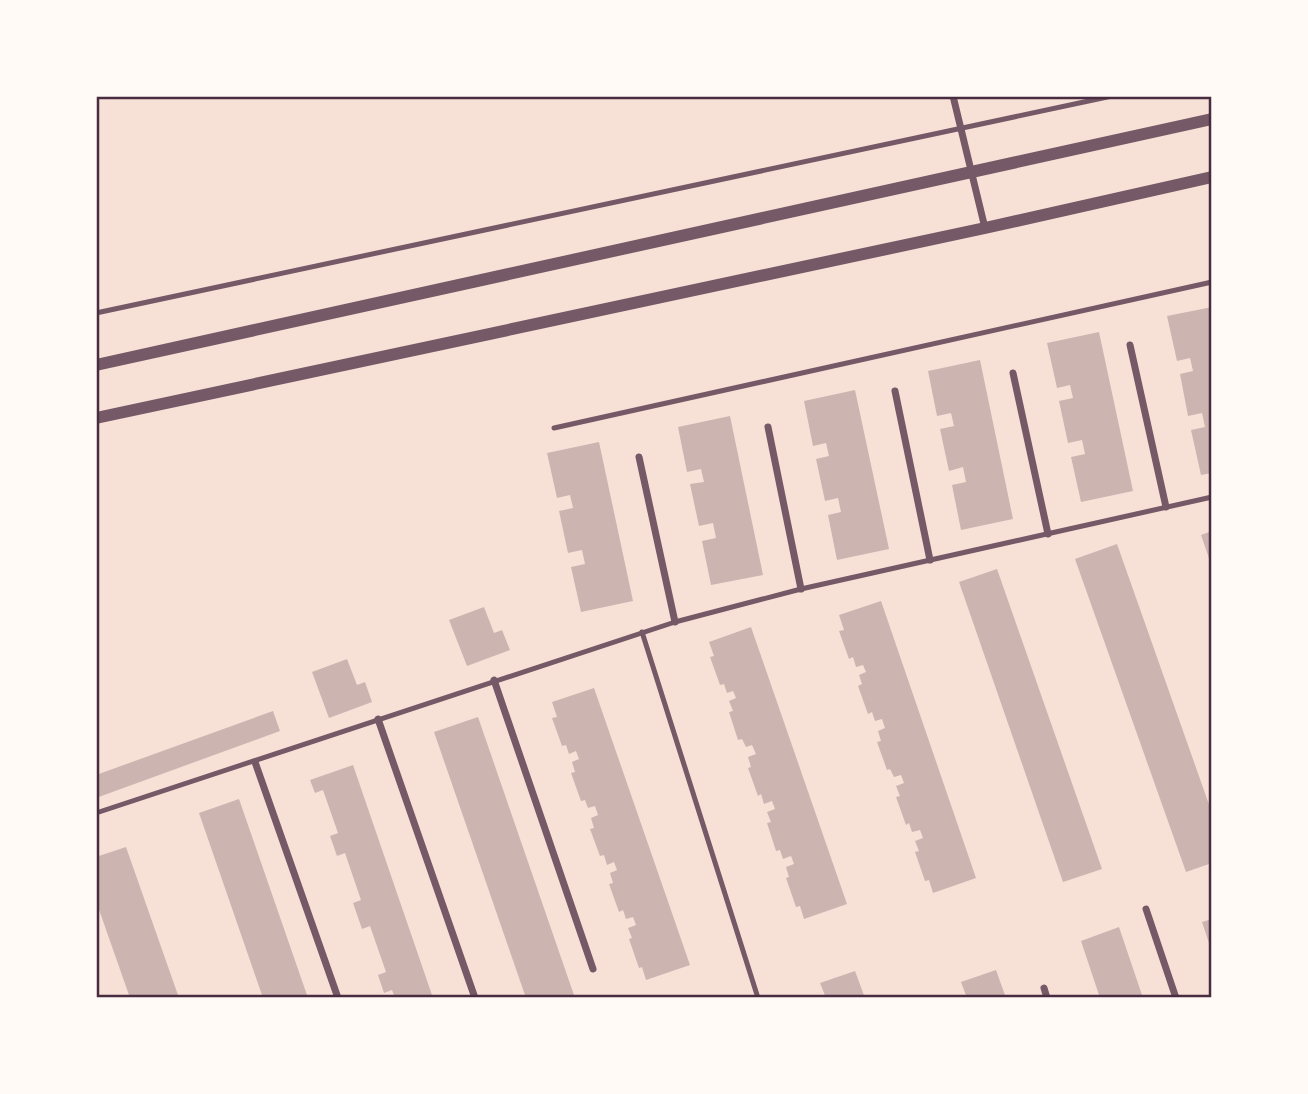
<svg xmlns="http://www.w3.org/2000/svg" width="1308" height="1094" viewBox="0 0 1308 1094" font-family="Overpass,sans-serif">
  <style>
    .building { fill: #ccb4b1 }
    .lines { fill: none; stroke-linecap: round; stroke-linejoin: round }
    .service { stroke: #755966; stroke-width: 5 }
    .minor { stroke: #755966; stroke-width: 7 }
    .tertiary { stroke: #755966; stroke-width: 12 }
    .neatline { fill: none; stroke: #4a2c40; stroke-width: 2.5 }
  </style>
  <rect width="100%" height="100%" fill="#f7e1d7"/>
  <g class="building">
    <path d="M1212,307V473L1201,475L1191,430L1205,427L1202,413L1188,416L1180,374L1193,371L1190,358L1177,361L1167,316Z"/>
    <path d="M1099,332L1133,491L1081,502L1071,457L1085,454L1082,440L1068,443L1059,401L1073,398L1070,385L1057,388L1047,343Z"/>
    <path d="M980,360L1013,519L961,530L952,485L966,482L963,467L949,471L940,429L954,426L951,413L937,416L928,371Z"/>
    <path d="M855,390L889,549L837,560L828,515L841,512L838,498L825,501L816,459L829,456L826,443L813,446L804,401Z"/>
    <path d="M730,416L763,575L711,585L702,541L716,538L713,523L699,526L690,484L704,482L701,469L687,472L678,427Z"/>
    <path d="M599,442L633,601L581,612L571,567L585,564L582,550L568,553L559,511L573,508L570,495L557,498L547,453Z"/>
    <path d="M1212,531V564H1211L1201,535Z"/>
    <path d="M1117,544L1212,813V863L1186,872L1075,559Z"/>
    <path d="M997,569L1102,869L1063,882L959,582Z"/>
    <path d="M881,601L976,878L933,893L929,880L925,881L915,852L919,851L915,841L923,838L920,830L912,832L909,823L906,825L896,797L900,796L896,786L904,783L901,775L894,777L890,769L887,770L877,742L881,741L878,731L885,728L882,719L875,721L872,712L868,714L858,686L862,684L859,675L866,672L863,665L856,667L853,657L849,659L839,631L844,630L839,615Z"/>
    <path d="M484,607L494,633L502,630L510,650L467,666L449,620Z"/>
    <path d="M751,627L847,904L804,919L800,906L796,907L786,878L789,877L786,867L794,864L791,856L783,859L780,850L776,851L767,823L771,822L767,812L775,809L772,801L764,804L761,794L758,796L748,768L751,767L748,757L756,754L752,745L746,747L742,739L738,740L729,712L733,711L729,701L736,698L733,691L727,693L724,684L720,685L710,657L714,656L709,642Z"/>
    <path d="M347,659L357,685L365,682L372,702L329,718L312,672Z"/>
    <path d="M594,688L690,965L646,980L642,967L639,968L629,939L632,938L628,928L636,925L633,917L626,919L623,910L619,912L609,884L613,883L610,873L617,870L614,862L607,865L604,855L600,856L590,829L594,828L591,818L598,815L595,806L588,808L585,800L581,801L571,773L575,772L572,762L579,759L576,751L569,754L566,745L562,746L552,718L557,717L552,702Z"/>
    <path d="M273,711L280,731L96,798V775Z"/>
    <path d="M478,717L575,998H526L434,732Z"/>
    <path d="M353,765L433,998H395L392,990L384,993L378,975L386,972L370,926L362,929L353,903L361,900L345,853L337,856L330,836L338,833L323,790L315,793L310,780Z"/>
    <path d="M239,799L308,998H263L199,813Z"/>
    <path d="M126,847L179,998H130L96,901V857Z"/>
    <path d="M1212,919V949H1211L1202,922Z"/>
    <path d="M1119,927L1143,998H1100L1081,941Z"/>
    <path d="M996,970L1006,998H967L961,982Z"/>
    <path d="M855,971L865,998H826L820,983Z"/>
  </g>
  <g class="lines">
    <g class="service">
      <path d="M96,313L1112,96"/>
      <path d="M554,428L1212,282"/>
      <path d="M642,632L758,998"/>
      <path d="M96,813L675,622L801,589L1212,497"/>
    </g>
    <g class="minor">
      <path d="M953,96L985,228"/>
      <path d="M1130,345L1166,507"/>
      <path d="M1013,373L1048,534"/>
      <path d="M895,391L930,560"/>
      <path d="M768,427L801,589"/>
      <path d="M639,457L675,622"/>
      <path d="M494,680L593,969"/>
      <path d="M378,719L475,998"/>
      <path d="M255,762L338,998"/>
      <path d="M1146,909L1176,998"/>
      <path d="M1044,988L1047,998"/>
    </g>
    <g class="tertiary">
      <path d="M96,365L1212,119"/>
      <path d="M96,418L985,228L1212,177"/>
    </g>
  </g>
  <rect width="1308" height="1094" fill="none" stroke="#fffaf5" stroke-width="196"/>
  <rect x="98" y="98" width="1112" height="898" class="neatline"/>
</svg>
